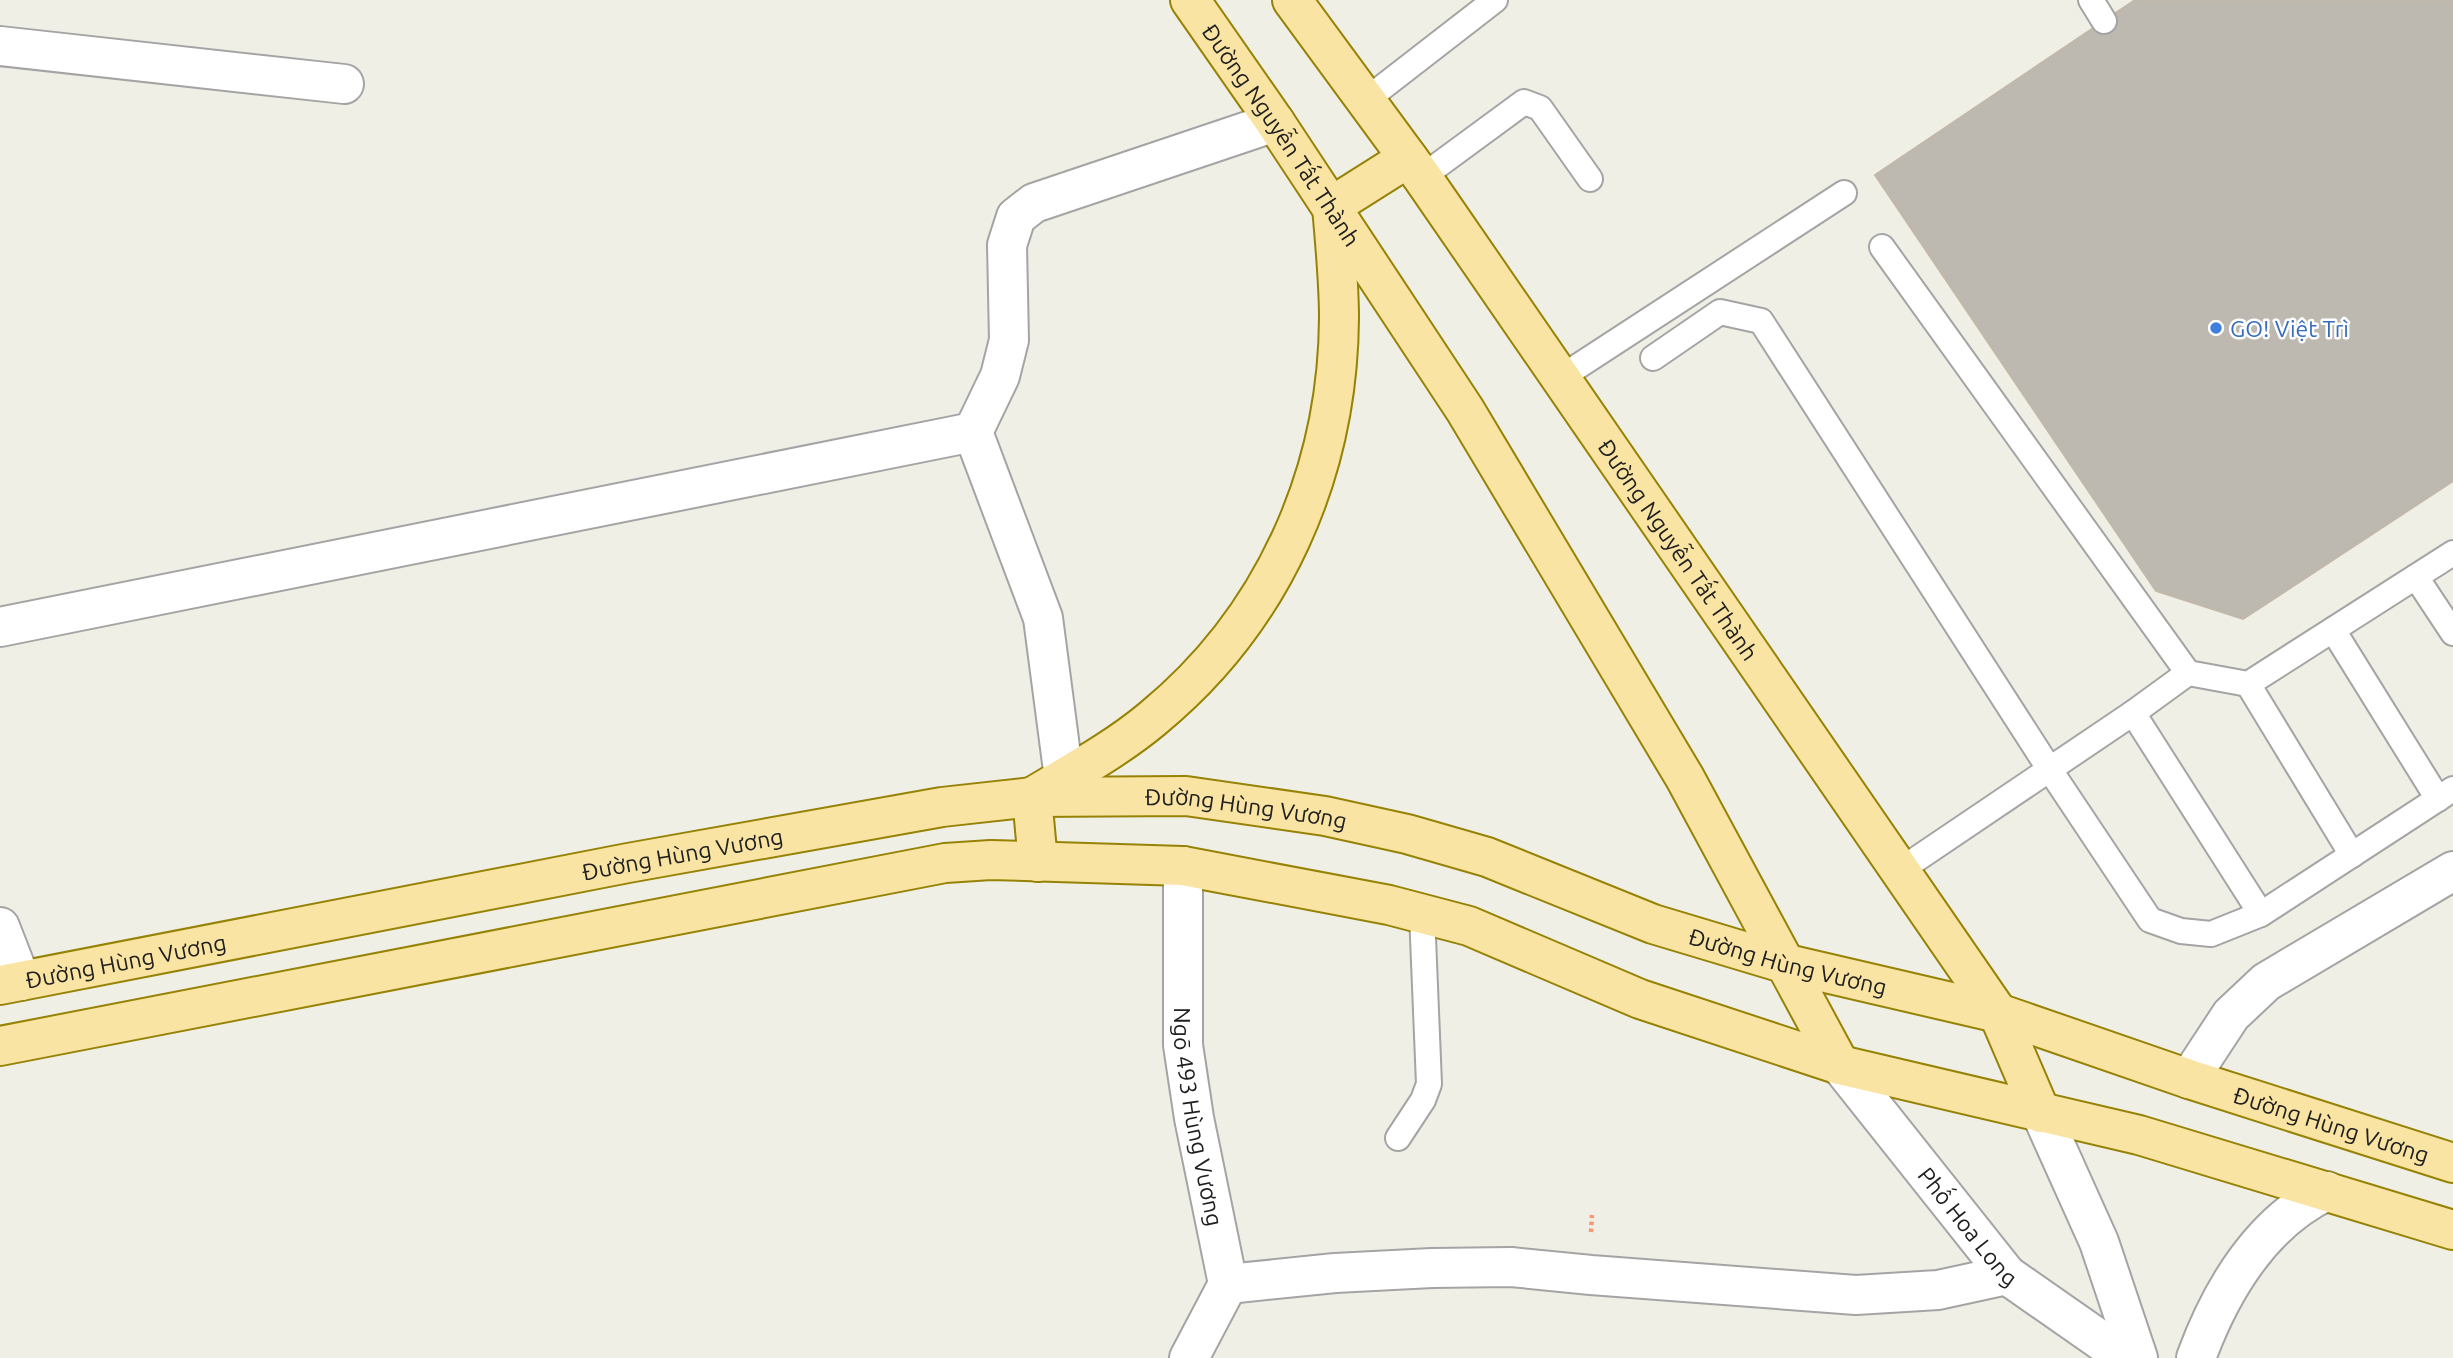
<svg xmlns="http://www.w3.org/2000/svg" width="2453" height="1358" viewBox="0 0 2453 1358" font-family="Ubuntu,sans-serif">
  <style>
    .building { fill: #bdb8b0; stroke: #c1b8a9; stroke-width: 2 }
    .lines { fill: none; stroke-linecap: round; stroke-linejoin: round }
    .service-casing { stroke: #a4a4a4; stroke-width: 28 }
    .minor-casing { stroke: #a4a4a4; stroke-width: 42 }
    .tertiary-casing { stroke: #a4a4a4; stroke-width: 42 }
    .primary-casing { stroke: #968205; stroke-width: 42 }
    .path { stroke: #f59973; stroke-width: 4.5; stroke-dasharray: 3.5 3.5; stroke-linecap: butt }
    .service { stroke: #fff; stroke-width: 24 }
    .minor { stroke: #fff; stroke-width: 38 }
    .tertiary { stroke: #fff; stroke-width: 38 }
    .primary { stroke: #f9e4a3; stroke-width: 38 }
    .shop-dot { fill: #3f7fe0; stroke: #fff; stroke-width: 2.5 }
    .labels { text-anchor: middle; dominant-baseline: central; stroke-width: 5; stroke-linejoin: round; paint-order: stroke }
    .street-label { font-size: 23px; fill: #202020; stroke: #fff }
    .shop-label { font-size: 23px; fill: #366cbe; stroke: #fff; text-anchor: start }
  </style>
  <rect width="100%" height="100%" fill="#f0efe6"/>
  <path class="building" d="M2135,0H2453V481L2243,619L2156,591L1875,175Z"/>
  <g class="lines">
    <g class="service-casing">
      <g id="service">
        <path d="M2091,0L2104,21"/>
        <path d="M1366,100L1495,0"/>
        <path d="M1422,177L1524,102L1540,108L1590,179"/>
        <path d="M1882,247L2188,673L2133,713L1899,871"/>
        <path d="M1653,358L1720,312L1761,321L2050,770L2150,920L2181,931L2211,934L2261,914L2453,789"/>
        <path d="M1560,378L1844,193"/>
        <path d="M2416,577L2453,633"/>
        <path d="M2333,630L2438,799"/>
        <path d="M2188,673L2248,684L2453,553"/>
        <path d="M2248,684L2352,855"/>
        <path d="M2133,713L2261,914"/>
        <path d="M1398,1138L1423,1100L1429,1084L1422,913"/>
      </g>
    </g>
    <g class="minor-casing">
      <g id="minor">
        <path d="M0,46L344,84"/>
        <path d="M0,627L973,432"/>
        <path d="M1064,778L1043,618L973,432L1000,376L1009,340L1007,245L1016,217L1034,203L1275,122"/>
        <path id="s1" d="M1183,866V1045L1194,1118L1228,1284L1189,1358"/>
        <path d="M0,927L21,981"/>
        <path d="M2189,1079L2231,1015L2266,982L2453,871"/>
        <path d="M1228,1284L1335,1273L1432,1268L1511,1267L1591,1275L1856,1295L1938,1290L2007,1275"/>
      </g>
    </g>
    <g class="tertiary-casing">
      <g id="tertiary">
        <path id="s2" d="M1840,1065L2007,1275L2126,1358"/>
        <path d="M2041,1113L2099,1242L2138,1358"/>
        <path d="M2196,1358C2220,1292 2261,1222 2327,1191"/>
      </g>
    </g>
    <g class="primary-casing">
      <g id="primary">
        <path id="s3" d="M1190,0L1275,122L1465,410L1685,778L1840,1065"/>
        <path id="s4" d="M1292,0L1422,177L1998,1013L2041,1113"/>
        <path d="M1038,862L1032,797C1072,773 1116,749 1152,719C1273,620 1338,474 1339,318C1339,281 1335,243 1332,206L1408,158"/>
        <path id="s5" d="M0,985L628,863L942,807L1032,797L1186,796L1325,816L1407,834L1487,857L1653,924L1783,963L1998,1013L2189,1079L2453,1163"/>
        <path d="M0,1046L945,863L991,860L1183,866L1389,905L1469,926L1640,999L1840,1065L2139,1135L2453,1230"/>
      </g>
    </g>
    <path class="path" d="M1591,1232L1592,1215"/>
    <use href="#service" class="service"/>
    <use href="#minor" class="minor"/>
    <use href="#tertiary" class="tertiary"/>
    <use href="#primary" class="primary"/>
  </g>
  <circle class="shop-dot" cx="2216" cy="328" r="7"/>
  <g class="labels">
    <g class="street-label">
      <text stroke="none"><textPath href="#s3" startOffset="163">Đường Nguyễn Tất Thành</textPath></text>
      <text stroke="none"><textPath href="#s4" startOffset="672">Đường Nguyễn Tất Thành</textPath></text>
      <text stroke="none"><textPath href="#s5" startOffset="1264">Đường Hùng Vương</textPath></text>
      <text stroke="none"><textPath href="#s5" startOffset="695">Đường Hùng Vương</textPath></text>
      <text stroke="none"><textPath href="#s5" startOffset="128">Đường Hùng Vương</textPath></text>
      <text stroke="none"><textPath href="#s5" startOffset="1830">Đường Hùng Vương</textPath></text>
      <text stroke="none"><textPath href="#s1" startOffset="252">Ngõ 493 Hùng Vương</textPath></text>
      <text stroke="none"><textPath href="#s5" startOffset="2398">Đường Hùng Vương</textPath></text>
      <text stroke="none"><textPath href="#s2" startOffset="206">Phố Hoa Long</textPath></text>
    </g>
    <g class="shop-label">
      <text x="2230" y="328">GO! Việt Trì</text>
    </g>
  </g>
</svg>
